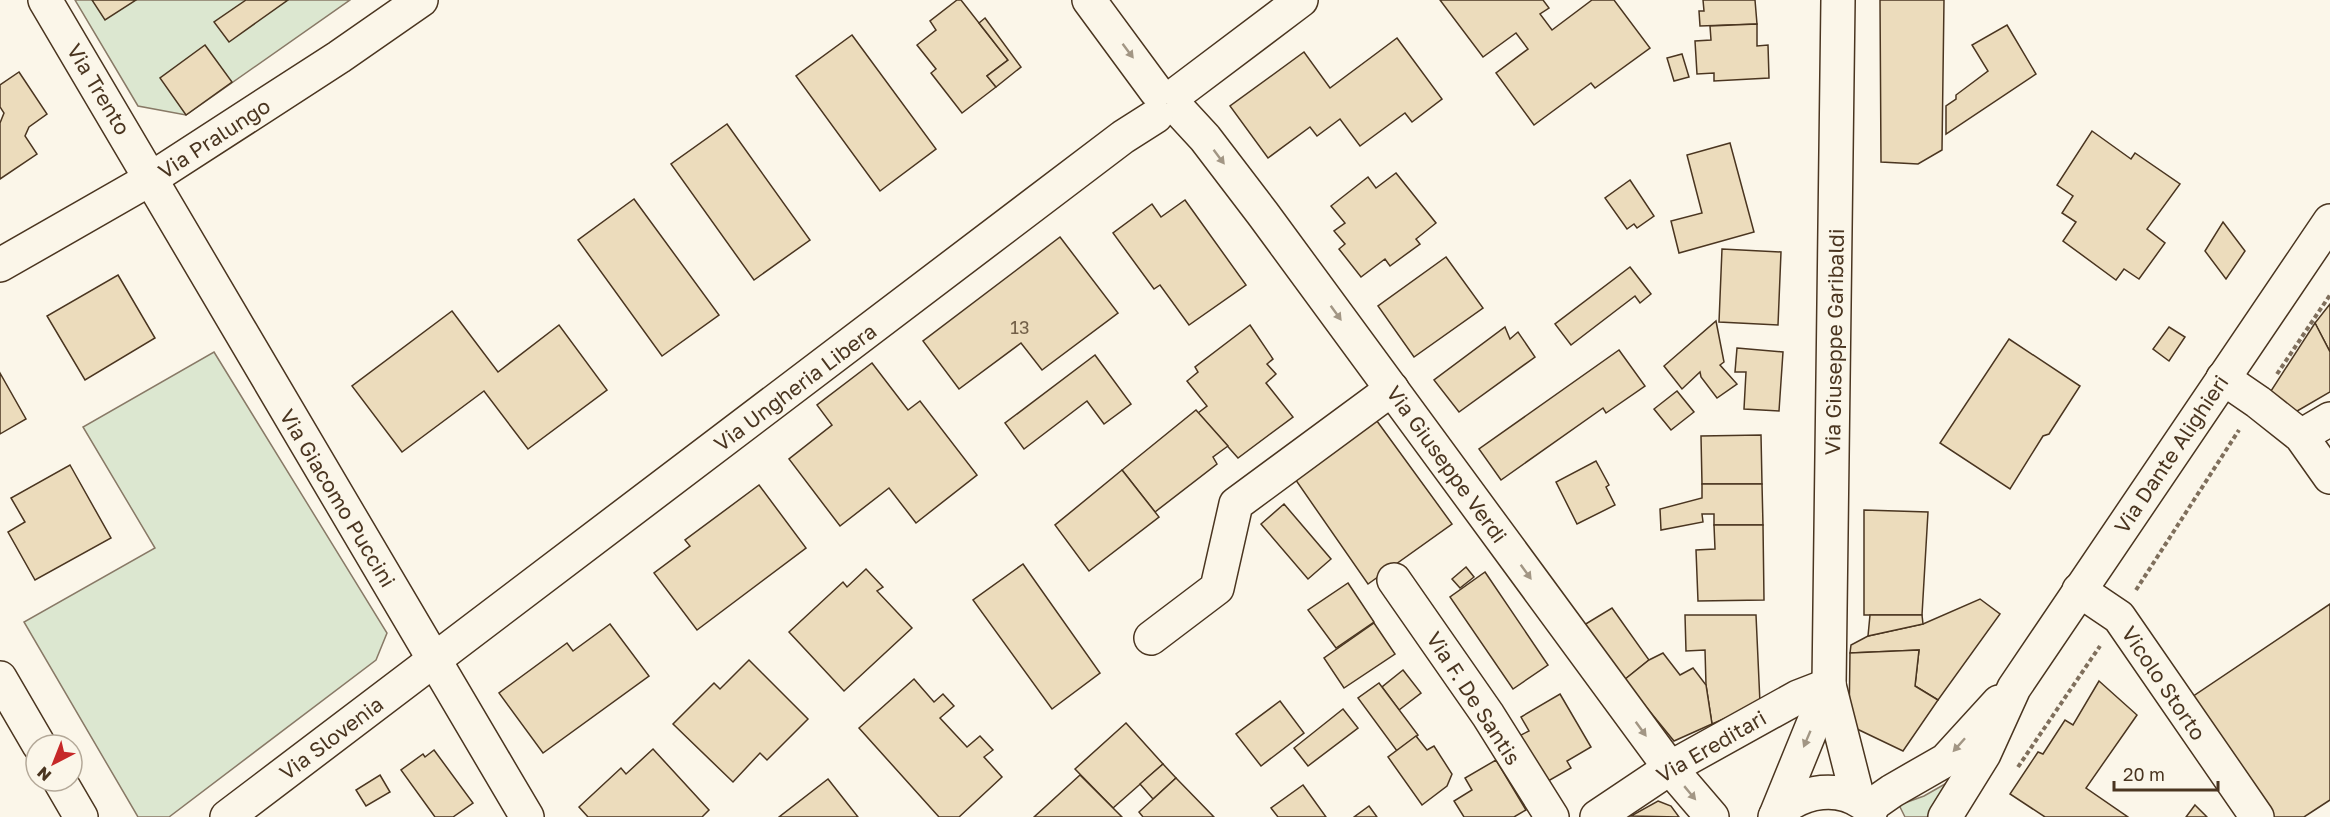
<svg xmlns="http://www.w3.org/2000/svg" width="2330" height="817" viewBox="0 0 2330 817" font-family="'Golos Text',sans-serif">
  <style>
    .green { fill: #dce7d0; stroke: #887966; stroke-width: 1.5 }
    .building { fill: #ecdcbc; stroke: #4a3520; stroke-width: 1.5 }
    .lines { fill: none; stroke-linecap: round; stroke-linejoin: round }
    .minor-casing { stroke: #4a3520; stroke-width: 36 }
    .path { stroke: #7f6f5c; stroke-width: 4; stroke-dasharray: 4.5 3; stroke-linecap: butt }
    .minor { stroke: #fbf6e9; stroke-width: 33 }
    .oneway { fill: #a29684 }
    .labels { text-anchor: middle; dominant-baseline: central; stroke-width: 4.5; stroke-linejoin: round; paint-order: stroke }
    .number-label { font-size: 18px; fill: #725f47 }
    .street-label { font-size: 21px; fill: #4a3520; stroke: #fbf6e9 }
  </style>
  <rect width="100%" height="100%" fill="#fbf6e9"/>
  <g class="green">
    <path d="M75,0H350L186,115L138,106Z"/>
    <path d="M214,352L387,633L376,660L169,817H138L24,622L155,548L83,427Z"/>
    <path d="M1952,780L1927,817H1905L1899,805L1924,796Z"/>
  </g>
  <g class="building">
    <path d="M92,0H136L105,20Z"/>
    <path d="M246,0H288L229,42L214,22Z"/>
    <path d="M957,0H961L1008,60L987,76L996,87L962,113L931,73L936,69L917,45L936,30L930,21Z"/>
    <path d="M1440,0H1543L1549,8L1540,14L1552,30L1592,0H1614L1650,48L1595,88L1591,83L1534,125L1496,73L1528,49L1516,33L1483,57Z"/>
    <path d="M1703,0H1755L1757,24L1700,26L1699,11H1704Z"/>
    <path d="M1880,0H1944L1942,150L1918,164L1881,162Z"/>
    <path d="M985,18L1021,67L996,87L987,76L1008,60L979,23Z"/>
    <path d="M1757,24V46L1768,45L1769,78L1714,81V73L1697,74L1695,41L1711,40L1710,26Z"/>
    <path d="M2007,25L2036,74L1946,134V106L1956,99V95L1988,71L1972,45Z"/>
    <path d="M852,35L936,149L880,191L796,76Z"/>
    <path d="M1397,38L1442,99L1412,122L1405,113L1360,146L1340,119L1317,136L1310,127L1268,158L1230,106L1304,52L1330,88Z"/>
    <path d="M205,45L232,82L186,115L160,78Z"/>
    <path d="M1682,54L1689,77L1674,81L1667,58Z"/>
    <path d="M19,72L47,114L29,127L25,136L37,154L0,179V123L4,113L0,107V85Z"/>
    <path d="M727,124L810,240L754,280L671,164Z"/>
    <path d="M2092,131L2131,159L2135,153L2180,184L2147,229L2165,243L2139,279L2124,269L2116,280L2063,241L2076,222L2062,213L2073,196L2057,185Z"/>
    <path d="M1730,143L1754,232L1679,253L1671,221L1702,213L1687,155Z"/>
    <path d="M1396,173L1436,223L1416,239L1420,244L1390,266L1385,259L1361,277L1339,249L1345,244L1334,231L1345,223L1331,206L1368,177L1376,188Z"/>
    <path d="M1630,180L1654,216L1637,228L1634,224L1627,229L1605,198Z"/>
    <path d="M634,199L719,315L662,356L578,240Z"/>
    <path d="M1185,200L1246,285L1189,325L1160,285L1154,289L1113,233L1152,204L1161,217Z"/>
    <path d="M2223,222L2245,251L2226,279L2205,251Z"/>
    <path d="M1060,237L1118,313L1042,370L1021,343L959,389L923,341Z"/>
    <path d="M1722,249L1781,252L1778,325L1719,322Z"/>
    <path d="M1446,257L1483,308L1414,357L1378,306Z"/>
    <path d="M1630,267L1651,294L1640,303L1635,296L1571,345L1555,324Z"/>
    <path d="M118,275L155,338L85,380L47,316Z"/>
    <path d="M2330,304V352L2315,323Z"/>
    <path d="M452,311L498,372L559,325L607,390L528,449L484,391L402,452L352,386Z"/>
    <path d="M1716,321L1724,362L1720,365L1737,384L1717,398L1701,377L1700,372L1682,389L1664,366Z"/>
    <path d="M2315,323L2330,352V392L2292,414L2269,394Z"/>
    <path d="M1250,325L1273,359L1267,364L1276,374L1266,383L1293,417L1238,458L1198,413L1207,406L1187,381L1198,372L1195,367Z"/>
    <path d="M1505,327L1510,339L1518,332L1535,357L1459,412L1434,380Z"/>
    <path d="M2169,327L2185,337L2169,361L2153,349Z"/>
    <path d="M2009,339L2080,386L2049,434L2043,436L2010,489L1940,443Z"/>
    <path d="M1737,348L1783,352L1779,411L1744,409L1746,372H1735Z"/>
    <path d="M1619,350L1645,386L1606,413L1603,408L1501,480L1479,449Z"/>
    <path d="M1095,355L1131,404L1104,424L1087,401L1024,449L1005,423Z"/>
    <path d="M872,363L908,410L920,401L977,475L916,523L889,488L840,526L789,459L832,425L817,405Z"/>
    <path d="M0,373L26,419L0,434Z"/>
    <path d="M1677,391L1694,412L1671,430L1654,409Z"/>
    <path d="M1196,410L1228,446L1213,457L1217,464L1155,512L1122,470Z"/>
    <path d="M1374,417L1452,524L1368,584L1293,476Z"/>
    <path d="M1761,435L1762,484H1702L1701,436Z"/>
    <path d="M1596,461L1609,485L1606,487L1615,505L1577,524L1556,482Z"/>
    <path d="M70,465L111,538L35,580L8,532L25,522L11,498Z"/>
    <path d="M1122,470L1159,517L1089,571L1055,525Z"/>
    <path d="M1702,484H1762L1763,525H1714V514H1702L1703,522L1661,530L1660,509L1702,498Z"/>
    <path d="M759,485L806,548L697,630L654,573L690,546L685,540Z"/>
    <path d="M1284,504L1331,559L1308,579L1261,524Z"/>
    <path d="M1864,510L1928,512L1922,615H1864Z"/>
    <path d="M1714,525H1763L1764,600L1698,601L1696,550L1715,549Z"/>
    <path d="M1023,564L1100,673L1052,709L973,600Z"/>
    <path d="M1466,567L1474,577L1460,588L1452,579Z"/>
    <path d="M866,569L883,587L877,591L912,628L844,691L789,632L843,582L847,587Z"/>
    <path d="M1485,572L1548,665L1513,689L1450,597Z"/>
    <path d="M1348,583L1374,622L1336,648L1308,610Z"/>
    <path d="M1980,599L2000,614L1938,700L1915,686L1919,650L1850,653L1851,645L1868,636L1923,624Z"/>
    <path d="M2330,604V800L2304,817H2270L2189,699Z"/>
    <path d="M1612,608L1649,660L1624,680L1584,625Z"/>
    <path d="M1685,615H1756L1760,703L1712,724L1706,685L1705,650L1686,651Z"/>
    <path d="M1870,615H1922L1923,624L1868,636Z"/>
    <path d="M1374,623L1395,654L1344,688L1324,658Z"/>
    <path d="M610,624L649,676L543,753L499,693L567,643L573,651Z"/>
    <path d="M1919,650L1915,686L1938,700L1903,751L1855,728L1849,723L1850,653Z"/>
    <path d="M1663,653L1680,675L1693,668L1706,685L1712,724L1674,741L1624,680L1649,660Z"/>
    <path d="M749,660L808,719L767,760L760,753L733,782L673,724L714,683L720,689Z"/>
    <path d="M1403,670L1421,693L1399,710L1382,687Z"/>
    <path d="M914,679L934,702L943,694L954,706L940,718L967,747L980,736L993,750L984,757L1002,777L959,817H939L859,728Z"/>
    <path d="M2099,681L2137,715L2086,788L2128,817H2045L2010,794L2038,752L2043,754L2065,720L2073,725Z"/>
    <path d="M1379,683L1418,735L1397,751L1358,698Z"/>
    <path d="M1560,694L1591,747L1567,761L1571,768L1543,784L1517,737L1529,731L1521,717Z"/>
    <path d="M1280,701L1304,733L1261,766L1236,734Z"/>
    <path d="M1343,709L1358,728L1308,766L1294,748Z"/>
    <path d="M1126,723L1163,764L1113,808L1075,769Z"/>
    <path d="M1416,736L1427,750L1434,746L1452,774L1447,786L1422,805L1388,757Z"/>
    <path d="M653,749L709,810L702,817H588L579,807L621,768L626,774Z"/>
    <path d="M434,750L473,803L453,817H435L401,770L423,754L425,757Z"/>
    <path d="M1496,760L1526,810L1514,817H1464L1454,801L1472,790L1465,778Z"/>
    <path d="M1163,764L1176,778L1153,799L1140,784Z"/>
    <path d="M380,775L390,792L366,806L356,790Z"/>
    <path d="M1080,775L1122,817H1034Z"/>
    <path d="M1176,778L1214,817H1143L1139,812Z"/>
    <path d="M828,779L858,817H779Z"/>
    <path d="M1303,785L1326,817H1278L1271,808Z"/>
    <path d="M1658,801L1671,806L1679,817L1631,816Z"/>
    <path d="M2195,805L2207,817H2186Z"/>
    <path d="M1369,806L1377,817H1354Z"/>
  </g>
  <g class="lines">
    <g class="minor-casing">
      <g id="minor">
        <path d="M45,0L527,817"/>
        <path d="M1089,0L1156,91"/>
        <path d="M1838,0L1829,685L1858,799"/>
        <path d="M1179,92L1301,0"/>
        <path d="M1181,112L1205,138L1263,214L1670,768L1712,817"/>
        <path d="M0,265L152,178L339,57L421,0"/>
        <path d="M2223,378L2258,402L2301,436L2330,477"/>
        <path d="M2301,436L2330,419"/>
        <path d="M1394,580L1488,715L1552,817"/>
        <path d="M2079,590L2119,617L2257,817"/>
        <path d="M1151,638L1217,588L1236,504L1392,389"/>
        <path d="M0,678L39,745"/>
        <path d="M60,781L81,817"/>
        <path d="M1869,807L1892,791L1946,760L1999,702"/>
        <path d="M1776,815L1829,685"/>
        <path d="M227,817L1123,137L1156,116"/>
        <path d="M1597,817L1670,768L1798,697L1829,685"/>
        <path d="M1775,817C1799,789 1843,782 1871,810"/>
        <path d="M1945,817L1984,754L2014,688L2330,221"/>
      </g>
    </g>
    <g class="path">
      <path d="M2277,374L2330,295"/>
      <path d="M2136,590L2239,430"/>
      <path d="M2018,767L2100,646"/>
    </g>
    <use href="#minor" class="minor"/>
  </g>
  <defs><path id="oneway-solid" d="M-6-.8H1V-3.2L6.5 0L1 3.2V.8H-6Z" transform="scale(1.5)"/></defs>
  <g class="oneway">
    <use href="#oneway-solid" transform="translate(1128 51) rotate(53)"/>
    <use href="#oneway-solid" transform="translate(1219 157) rotate(53)"/>
    <use href="#oneway-solid" transform="translate(1336 313) rotate(54)"/>
    <use href="#oneway-solid" transform="translate(1526 572) rotate(54)"/>
    <use href="#oneway-solid" transform="translate(1641 729) rotate(54)"/>
    <use href="#oneway-solid" transform="translate(1807 739) rotate(113)"/>
    <use href="#oneway-solid" transform="translate(1959 745) rotate(132)"/>
    <use href="#oneway-solid" transform="translate(1690 793) rotate(50)"/>
  </g>
  <g class="labels">
    <g class="number-label">
      <text x="1020" y="327">13</text>
    </g>
    <g class="street-label">
      <text transform="translate(99 89) rotate(59)">Via Trento</text>
      <text transform="translate(214 138) rotate(-33)">Via Pralungo</text>
      <text transform="translate(1834 342) rotate(-89)">Via Giuseppe Garibaldi</text>
      <text transform="translate(795 387) rotate(-37)">Via Ungheria Libera</text>
      <text transform="translate(2171 454) rotate(-56)">Via Dante Alighieri</text>
      <text transform="translate(1447 464) rotate(54)">Via Giuseppe Verdi</text>
      <text transform="translate(338 498) rotate(59)">Via Giacomo Puccini</text>
      <text transform="translate(2164 683) rotate(56)">Vicolo Storto</text>
      <text transform="translate(1474 698) rotate(57)">Via F. De Santis</text>
      <text transform="translate(331 738) rotate(-37)">Via Slovenia</text>
      <text transform="translate(1711 746) rotate(-30)">Via Ereditari</text>
    </g>
  </g>
  <g transform="translate(54 763) rotate(222)"><circle r="28" fill="#fbf6e9" stroke="#b4a999" stroke-width="1.5"/>
  <path d="M0-4.5L10 22L0 15L-10 22Z" fill="#c62828"/>
  <text y="-9" font-size="16" font-weight="bold" text-anchor="middle" fill="#4a3520">N</text>
  </g>
  <path d="M2114 781v9h104v-9" fill="none" stroke="#4a3520" stroke-width="3"/>
  <text x="2123" y="781" font-size="18" fill="#4a3520" stroke="#fbf6e9" stroke-width="4.5" paint-order="stroke">20 m</text>
</svg>
